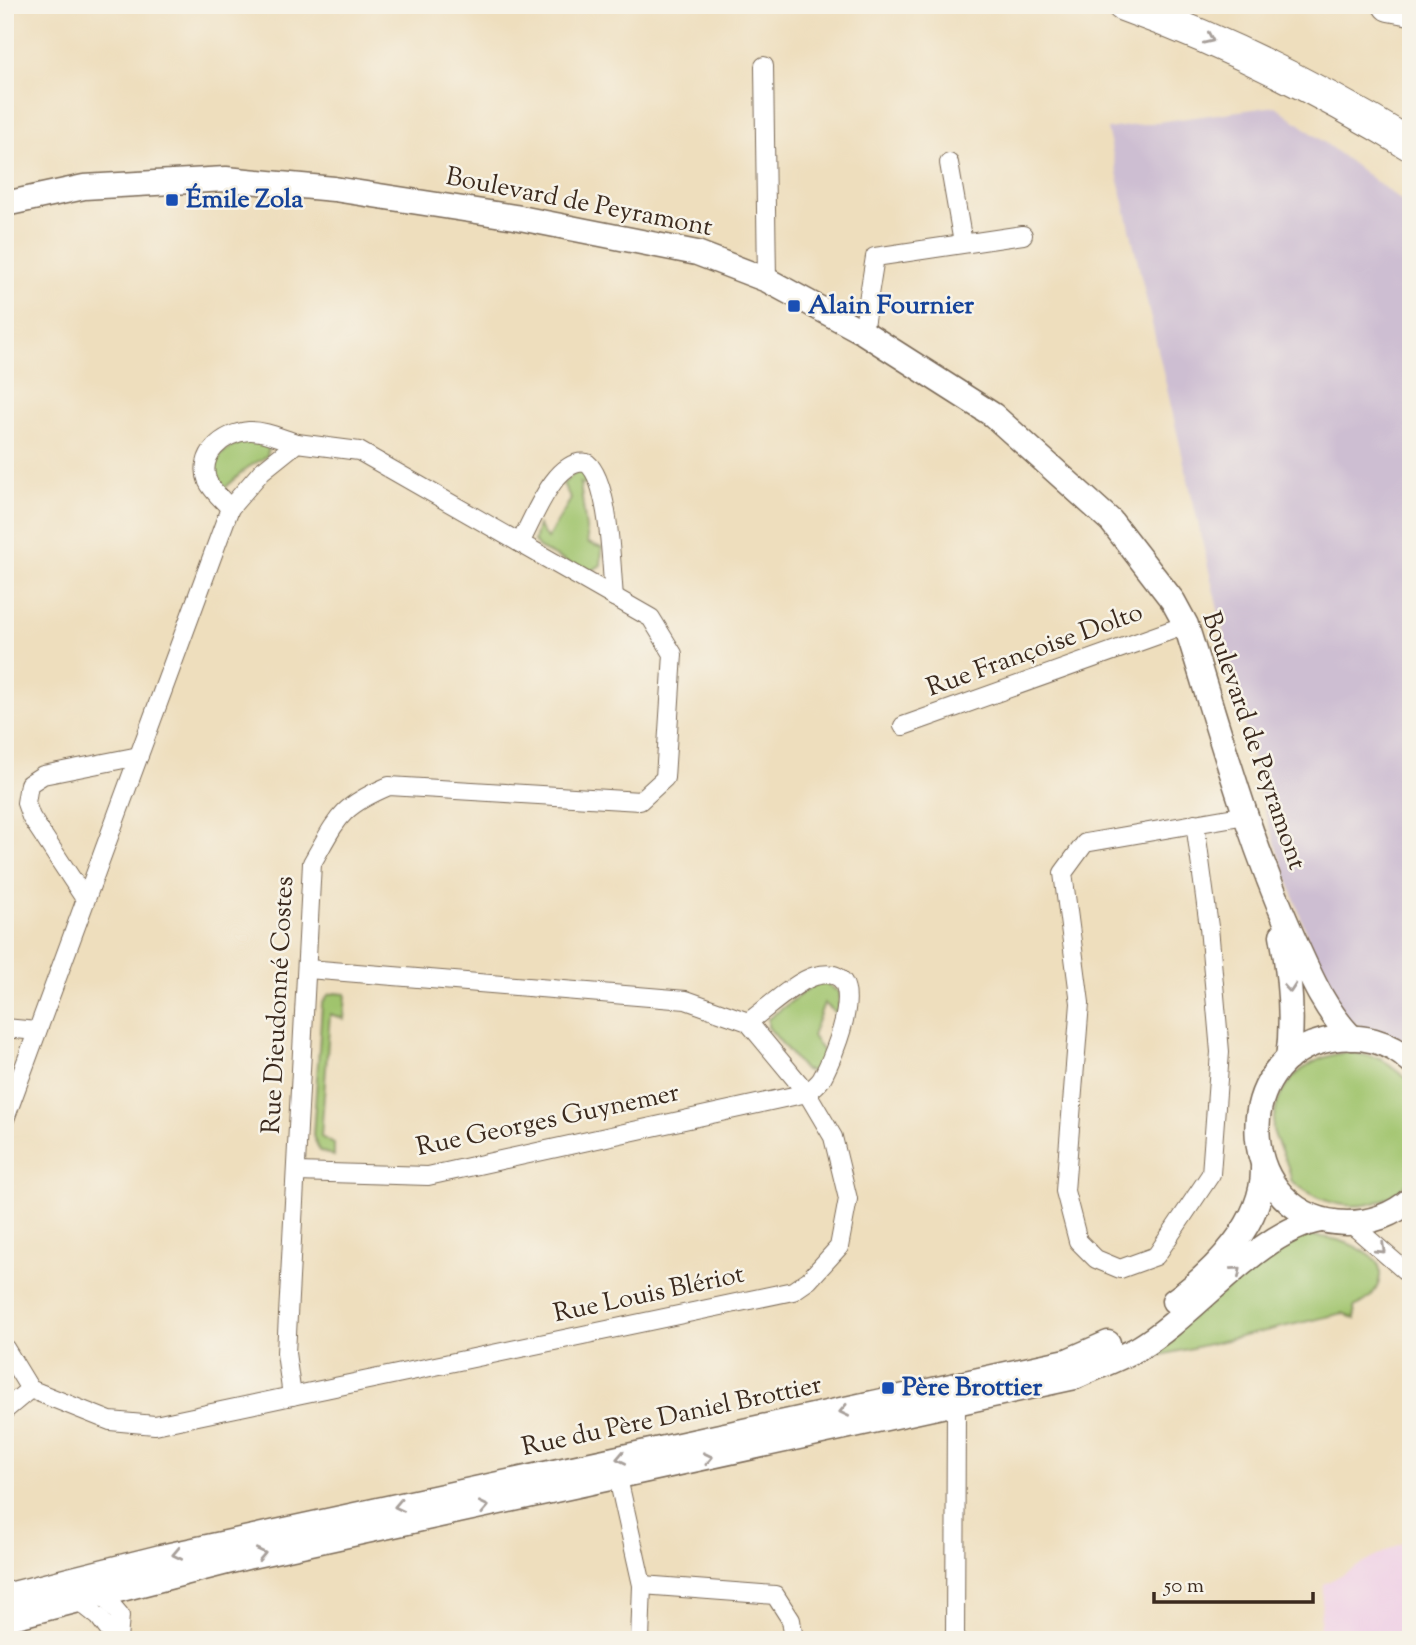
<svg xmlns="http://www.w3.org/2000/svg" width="1416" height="1645" viewBox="0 0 1416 1645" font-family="'Sorts Mill Goudy',serif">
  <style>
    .built { fill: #efd0e6 }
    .industrial { fill: #cdbed2 }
    .green { fill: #a0c46d; stroke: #6e7746; stroke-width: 2 }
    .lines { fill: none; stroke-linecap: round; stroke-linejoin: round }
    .street-casing { stroke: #7a6956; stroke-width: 20 }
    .secondary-casing { stroke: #7a6956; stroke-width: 27 }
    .highway-casing { stroke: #7a6956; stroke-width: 34 }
    .street { stroke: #fff; stroke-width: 18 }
    .secondary { stroke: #fff; stroke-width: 24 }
    .highway { stroke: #fff; stroke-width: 32 }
    .oneway { stroke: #a79f9a }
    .transit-dot { fill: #1a4fb4; stroke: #f7f3e8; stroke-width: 2.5 }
    .labels { text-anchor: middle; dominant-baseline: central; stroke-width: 5; stroke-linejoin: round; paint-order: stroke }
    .transit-label { font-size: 26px; font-weight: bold; fill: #164399; stroke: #f7f3e8; text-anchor: start }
    .street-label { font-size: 26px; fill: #3b2a1e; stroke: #f7f3e8 }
  </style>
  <rect width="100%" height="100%" fill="#f7f3e8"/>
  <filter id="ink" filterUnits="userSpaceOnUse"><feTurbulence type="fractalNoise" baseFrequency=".0143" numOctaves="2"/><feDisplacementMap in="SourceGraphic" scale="14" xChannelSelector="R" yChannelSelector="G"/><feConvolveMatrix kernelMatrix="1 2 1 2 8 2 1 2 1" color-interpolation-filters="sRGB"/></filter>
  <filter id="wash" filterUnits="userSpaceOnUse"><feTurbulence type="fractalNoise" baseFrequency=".00686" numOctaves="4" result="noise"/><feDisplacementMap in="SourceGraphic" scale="28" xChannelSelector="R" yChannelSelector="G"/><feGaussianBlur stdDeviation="1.57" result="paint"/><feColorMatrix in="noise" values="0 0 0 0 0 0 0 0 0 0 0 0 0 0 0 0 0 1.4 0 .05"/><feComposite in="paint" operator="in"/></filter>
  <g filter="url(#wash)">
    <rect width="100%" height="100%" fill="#eedebd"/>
    <path class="built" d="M1411,1538V1640H1318L1324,1584Z"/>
    <path class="industrial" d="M1276,106L1411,208V1056L1333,1011L1265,813L1107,129Z"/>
    <g class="green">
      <path d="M252,439L265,441L269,445L267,456L247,468L225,488H220C198,462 231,444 252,439Z"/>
      <path d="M576,472H585L594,487L580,483L588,543L602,548L601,565L588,573L539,548L534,541L538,525L547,539L571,499L563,484Z"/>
      <path d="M825,983L840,993L837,1014L824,1003L812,1036L824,1053L815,1072L804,1070L768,1027V1019L815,984Z"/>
      <path d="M335,993L346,994L344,1019L330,1014L321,1137L334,1144V1156L320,1151L313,1136L322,1004L328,995Z"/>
      <path d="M1349,1052L1380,1058L1411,1082V1178C1377,1218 1328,1211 1291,1180C1290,1163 1277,1146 1273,1130C1272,1125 1274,1118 1275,1113C1282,1076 1314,1056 1349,1052Z"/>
      <path d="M1300,1236C1329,1235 1356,1242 1378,1262C1385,1282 1373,1300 1354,1307L1355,1319L1343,1313L1136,1361L1281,1246Z"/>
    </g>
  </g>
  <g filter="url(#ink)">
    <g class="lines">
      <g class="street-casing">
        <g id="street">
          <path d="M764,66L767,280"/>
          <path d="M949,163L963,243"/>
          <path d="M863,332L875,257L1023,235"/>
          <path d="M230,508C223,500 213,492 208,482C197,455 223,433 249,431C264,430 283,439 297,443"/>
          <path d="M520,543C533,520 555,457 587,463C610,482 611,566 614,597"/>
          <path d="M903,726L1186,625"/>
          <path d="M1195,823L1209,927L1220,1052L1211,1174L1156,1256L1120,1269L1096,1259L1078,1241L1065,1191L1080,1003L1063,873L1085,843L1246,815"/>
          <path d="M85,899L31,817L26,803L29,784L43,775L139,756"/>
          <path d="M5,1028L37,1031"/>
          <path d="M5,1119L230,508L262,471L297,443L359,451L651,618L673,654L665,778L640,801L389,786C339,807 338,818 312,863L286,1353L292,1396L155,1425L110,1421L30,1389L5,1348"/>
          <path d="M297,1172L428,1176L807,1093C812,1088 819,1084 822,1078C834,1056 875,960 815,976C796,981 765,1010 748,1022"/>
          <path d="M1350,1223L1411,1276"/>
          <path d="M292,1396L793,1291L809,1280L839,1247L848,1199L833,1137L807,1093L748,1022L686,1000L308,969"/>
          <path d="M5,1410L30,1389"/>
          <path d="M618,1478L642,1585L640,1640"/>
          <path d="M642,1585L775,1595L791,1620L794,1640"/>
          <path d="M93,1592L103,1595L120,1615L118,1640"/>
          <path d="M80,1602L99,1617L116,1640"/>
          <path d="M955,1640L956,1405"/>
        </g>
      </g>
      <g class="secondary-casing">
        <g id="secondary">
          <path d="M5,204L84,187L226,179L334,189L515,217L697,253L767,280L863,332L993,415L1111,521L1173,601L1186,625C1219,730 1248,837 1293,938C1310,975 1323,1008 1352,1038"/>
          <path d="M1282,935C1290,977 1294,1017 1288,1059"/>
          <path d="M1411,1062C1390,1041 1360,1034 1332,1039C1224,1057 1237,1222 1347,1223C1370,1223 1394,1215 1411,1199"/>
          <path d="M1174,1301C1215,1271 1264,1222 1263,1168"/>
          <path d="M5,1596L161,1557L1067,1361L1108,1343"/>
          <path d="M5,1619L251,1556L1075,1377C1096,1367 1119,1359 1139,1348C1196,1314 1258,1231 1321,1220"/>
        </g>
      </g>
      <g class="highway-casing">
        <g id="highway">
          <path d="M1123,5C1224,41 1319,89 1411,145"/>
          <path d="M1389,5L1411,9"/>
        </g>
      </g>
      <use href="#street" class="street"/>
      <use href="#secondary" class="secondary"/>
      <use href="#highway" class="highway"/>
    </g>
    <defs><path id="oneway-chevron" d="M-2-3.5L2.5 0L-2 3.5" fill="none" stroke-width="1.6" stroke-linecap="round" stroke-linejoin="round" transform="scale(1.75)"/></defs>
    <g class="oneway">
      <use href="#oneway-chevron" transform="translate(1209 39) rotate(24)"/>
      <use href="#oneway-chevron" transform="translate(1290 988) rotate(85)"/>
      <use href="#oneway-chevron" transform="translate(1381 1249) rotate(43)"/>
      <use href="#oneway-chevron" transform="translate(1237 1271) rotate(-41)"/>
      <use href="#oneway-chevron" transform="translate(844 1411) rotate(168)"/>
      <use href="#oneway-chevron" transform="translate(621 1458) rotate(168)"/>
      <use href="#oneway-chevron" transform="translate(708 1458) rotate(-12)"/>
      <use href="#oneway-chevron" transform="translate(399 1506) rotate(168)"/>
      <use href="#oneway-chevron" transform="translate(484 1507) rotate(-12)"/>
      <use href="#oneway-chevron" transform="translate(177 1554) rotate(168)"/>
      <use href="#oneway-chevron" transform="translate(261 1554) rotate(-12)"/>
    </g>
  </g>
  <g class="transit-dot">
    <rect x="165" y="193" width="14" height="14" rx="3.5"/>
    <rect x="787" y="299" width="14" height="14" rx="3.5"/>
    <rect x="881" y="1381" width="14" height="14" rx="3.5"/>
  </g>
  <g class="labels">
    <g class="transit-label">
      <text x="186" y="200">Émile Zola</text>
      <text x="808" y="306">Alain Fournier</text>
      <text x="902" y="1388">Père Brottier</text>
    </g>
    <g class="street-label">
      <text transform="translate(579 203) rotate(11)">Boulevard de Peyramont</text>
      <text transform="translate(1035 651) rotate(-20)">Rue Françoise Dolto</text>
      <text transform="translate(1253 741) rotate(71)">Boulevard de Peyramont</text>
      <text transform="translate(279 1005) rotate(-87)">Rue Dieudonné Costes</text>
      <text transform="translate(548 1121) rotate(-12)">Rue Georges Guynemer</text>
      <text transform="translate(649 1295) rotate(-12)">Rue Louis Blériot</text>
      <text transform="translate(672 1417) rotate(-12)">Rue du Père Daniel Brottier</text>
    </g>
  </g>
  <rect width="1416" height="1645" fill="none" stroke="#f7f3e8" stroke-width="28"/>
  <path d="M1154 1592v10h159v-10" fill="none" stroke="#3b2a1e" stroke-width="3.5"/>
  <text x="1164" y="1592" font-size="21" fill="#3b2a1e" stroke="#f7f3e8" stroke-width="5" paint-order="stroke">50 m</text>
</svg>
